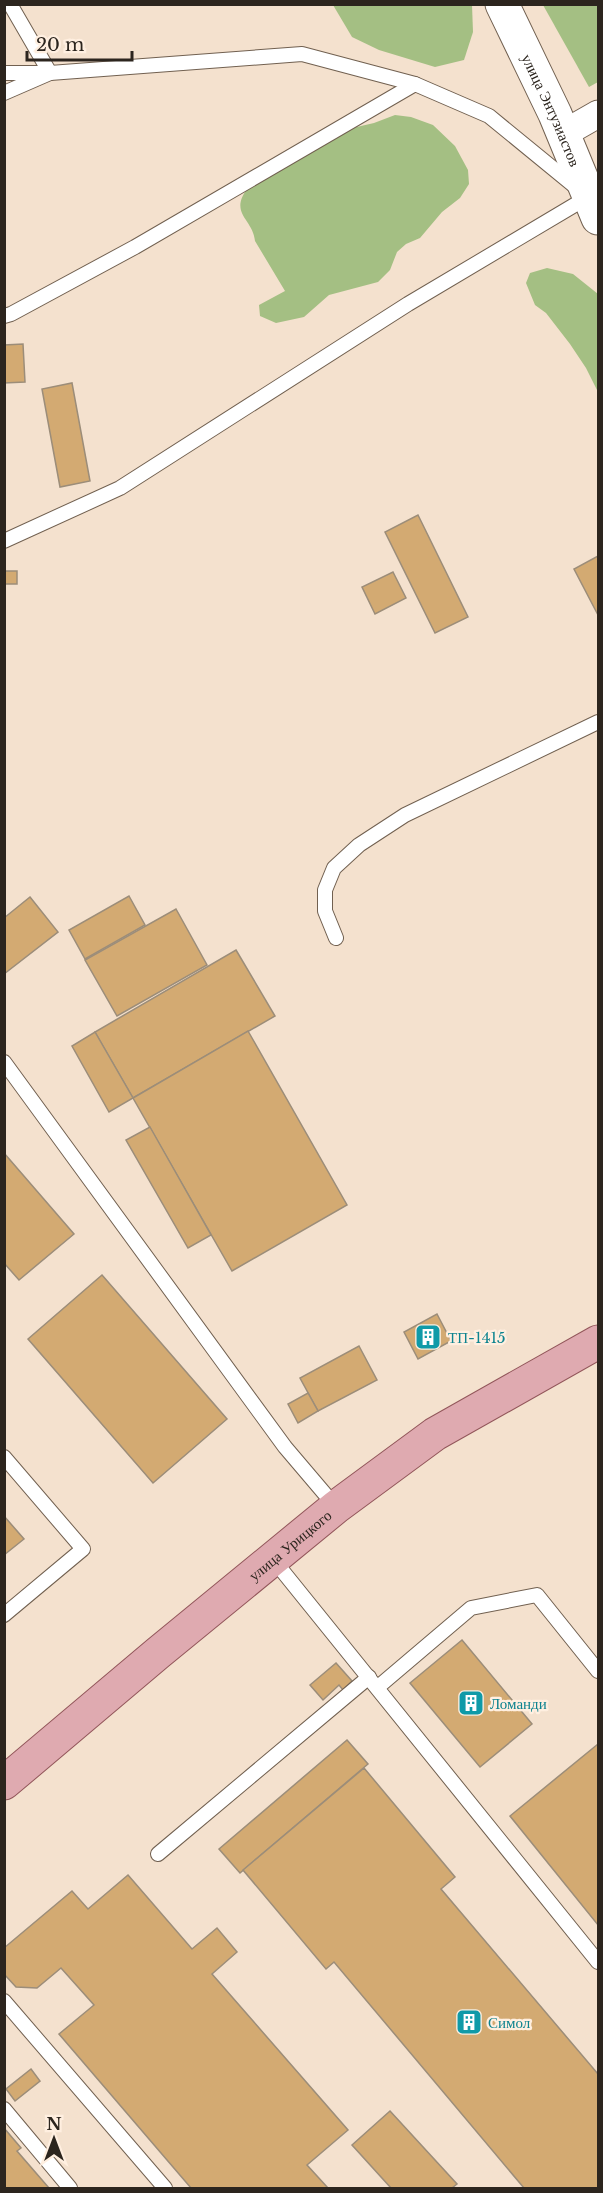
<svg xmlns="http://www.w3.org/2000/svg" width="603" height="2193" viewBox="0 0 603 2193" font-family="'Libre Baskerville',serif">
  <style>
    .forest { fill: #a4bf83 }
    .building { fill: #d3aa72; stroke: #9c8d79; stroke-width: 1.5 }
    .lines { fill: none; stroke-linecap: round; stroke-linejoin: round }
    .service-casing { stroke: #716050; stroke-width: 16 }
    .minor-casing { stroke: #716050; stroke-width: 29 }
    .tertiary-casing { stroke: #716050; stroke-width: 35 }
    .primary-casing { stroke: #92565a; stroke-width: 35 }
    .service { stroke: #fff; stroke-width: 14 }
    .minor { stroke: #fff; stroke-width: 27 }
    .tertiary { stroke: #fff; stroke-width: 33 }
    .primary { stroke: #dfaab0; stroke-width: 33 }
    .labels { text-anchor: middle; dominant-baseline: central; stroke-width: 4.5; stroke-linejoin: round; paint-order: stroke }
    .street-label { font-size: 15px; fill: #2c251e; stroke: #ffefe0 }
    .culture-label { font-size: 15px; fill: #0d838f; stroke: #ffefe0; text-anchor: start }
  </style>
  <rect width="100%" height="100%" fill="#f4e1ce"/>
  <g class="forest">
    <path d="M333,5H472L473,32L464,60L435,67L379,50L352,37Z"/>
    <path d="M543,5H598V82L589,87Z"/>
    <path d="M395,115L411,117L433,125L455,146L468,170L469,184L460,198L442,212L420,238L406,244L397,252L390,270L378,282L329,295L304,317L276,323L260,316L259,305L285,291L255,241C253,219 229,214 247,189L335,132L374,123Z"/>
    <path d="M547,268L573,274L598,294V392L586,368L570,344L546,313L535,305L526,283L530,273Z"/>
  </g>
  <g class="building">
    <path d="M23,344L25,382L4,383V345Z"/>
    <path d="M72,383L90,481L60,487L42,389Z"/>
    <path d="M418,515L468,617L435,633L385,532Z"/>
    <path d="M598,556V615L574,569Z"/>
    <rect x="4" y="571" width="13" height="13"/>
    <path d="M393,572L406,598L375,614L362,587Z"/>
    <path d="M129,896L145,925L85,959L69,930Z"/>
    <path d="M30,897L58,932L4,974V918Z"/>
    <path d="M176,909L207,965L117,1016L85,960Z"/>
    <path d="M236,950L275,1016L133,1098L95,1032Z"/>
    <path d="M248,1031L347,1205L232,1271L133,1098Z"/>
    <path d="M95,1032L133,1098L109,1112L72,1046Z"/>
    <path d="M150,1127L211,1235L188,1248L126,1140Z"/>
    <path d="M4,1153L74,1234L19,1280L4,1263Z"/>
    <path d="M102,1275L227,1419L153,1483L28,1339Z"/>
    <path d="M437,1314L451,1341L418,1359L404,1332Z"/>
    <path d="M359,1346L377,1380L318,1411L300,1378Z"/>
    <path d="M308,1393L318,1411L298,1423L288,1404Z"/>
    <path d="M4,1516L24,1539L4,1555Z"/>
    <path d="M462,1640L532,1724L480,1767L410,1683Z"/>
    <path d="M336,1663L352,1681L343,1690L339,1685L323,1700L310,1685Z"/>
    <path d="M347,1740L368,1764L240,1873L219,1849Z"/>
    <path d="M598,1744V1925L510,1816Z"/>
    <path d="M364,1768L455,1877L441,1889L598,2074V2188H524L334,1962L326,1969L243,1870Z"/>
    <path d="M128,1875L192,1949L217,1928L237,1952L212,1974L348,2130L307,2165L328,2188H191L59,2034L94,2005L61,1968L37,1988L16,1987L4,1974V1948L72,1891L88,1909Z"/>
    <path d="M31,2069L40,2081L15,2101L6,2089Z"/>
    <path d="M390,2111L457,2184L452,2188H391L352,2145Z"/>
    <path d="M4,2128L21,2148L17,2151L49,2188H4Z"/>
  </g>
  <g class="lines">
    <g class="service-casing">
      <g id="service">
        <path d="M10,4L50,73L302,54L415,84"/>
        <path d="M4,73H42"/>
        <path d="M4,93L50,73"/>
        <path d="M4,316L11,314L135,247L415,84L489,116L588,197L408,304L120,488L4,541"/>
        <path d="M336,938L325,911V890L334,868L359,845L405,815L598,722"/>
        <path d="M4,1062L285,1447L336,1507"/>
        <path d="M4,1457L83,1549L4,1615"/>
        <path d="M272,1558L598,1962"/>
        <path d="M378,1687L471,1608L537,1595L598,1671"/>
        <path d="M158,1854L369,1677"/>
        <path d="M4,2001L165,2188"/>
        <path d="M4,2109L70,2188"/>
      </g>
    </g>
    <g class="minor-casing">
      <path id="minor" d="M563,134L598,114"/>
    </g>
    <g class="tertiary-casing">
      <g id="tertiary">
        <path id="s1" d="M502,4L555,114L598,218"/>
      </g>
    </g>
    <g class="primary-casing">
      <g id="primary">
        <path id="s2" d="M4,1783L158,1653L336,1507L435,1434L598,1342"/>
      </g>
    </g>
    <use href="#service" class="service"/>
    <use href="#minor" class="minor"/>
    <use href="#tertiary" class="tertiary"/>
    <use href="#primary" class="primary"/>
  </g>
  <defs>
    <g id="building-square" transform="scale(1.35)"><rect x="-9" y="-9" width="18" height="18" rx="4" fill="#0f9aa8" stroke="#ffefe0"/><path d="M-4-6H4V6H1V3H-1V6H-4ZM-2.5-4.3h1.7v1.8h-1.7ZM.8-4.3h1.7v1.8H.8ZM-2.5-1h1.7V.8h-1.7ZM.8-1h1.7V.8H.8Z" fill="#fff"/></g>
  </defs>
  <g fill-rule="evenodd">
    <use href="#building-square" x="428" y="1337"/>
    <use href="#building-square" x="471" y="1703"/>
    <use href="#building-square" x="469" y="2022"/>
  </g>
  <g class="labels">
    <g class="street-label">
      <text stroke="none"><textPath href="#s1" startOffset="117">улица Энтузиастов</textPath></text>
      <text stroke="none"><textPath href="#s2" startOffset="372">улица Урицкого</textPath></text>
    </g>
    <g class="culture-label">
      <text x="448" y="1337">ТП-1415</text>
      <text x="490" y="1703">Ломанди</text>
      <text x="488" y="2022">Симол</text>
    </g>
  </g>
  <rect width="603" height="2193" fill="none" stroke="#2c251e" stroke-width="12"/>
  <g transform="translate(54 2139)" stroke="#ffefe0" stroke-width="4.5" paint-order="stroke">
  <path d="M0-4.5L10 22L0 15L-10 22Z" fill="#2c251e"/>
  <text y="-9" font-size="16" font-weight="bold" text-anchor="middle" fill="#2c251e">N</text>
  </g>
  <path d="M27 51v9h105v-9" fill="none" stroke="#2c251e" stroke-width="3"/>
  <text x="36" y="51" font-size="18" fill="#2c251e" stroke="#ffefe0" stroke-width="4.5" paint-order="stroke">20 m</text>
</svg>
